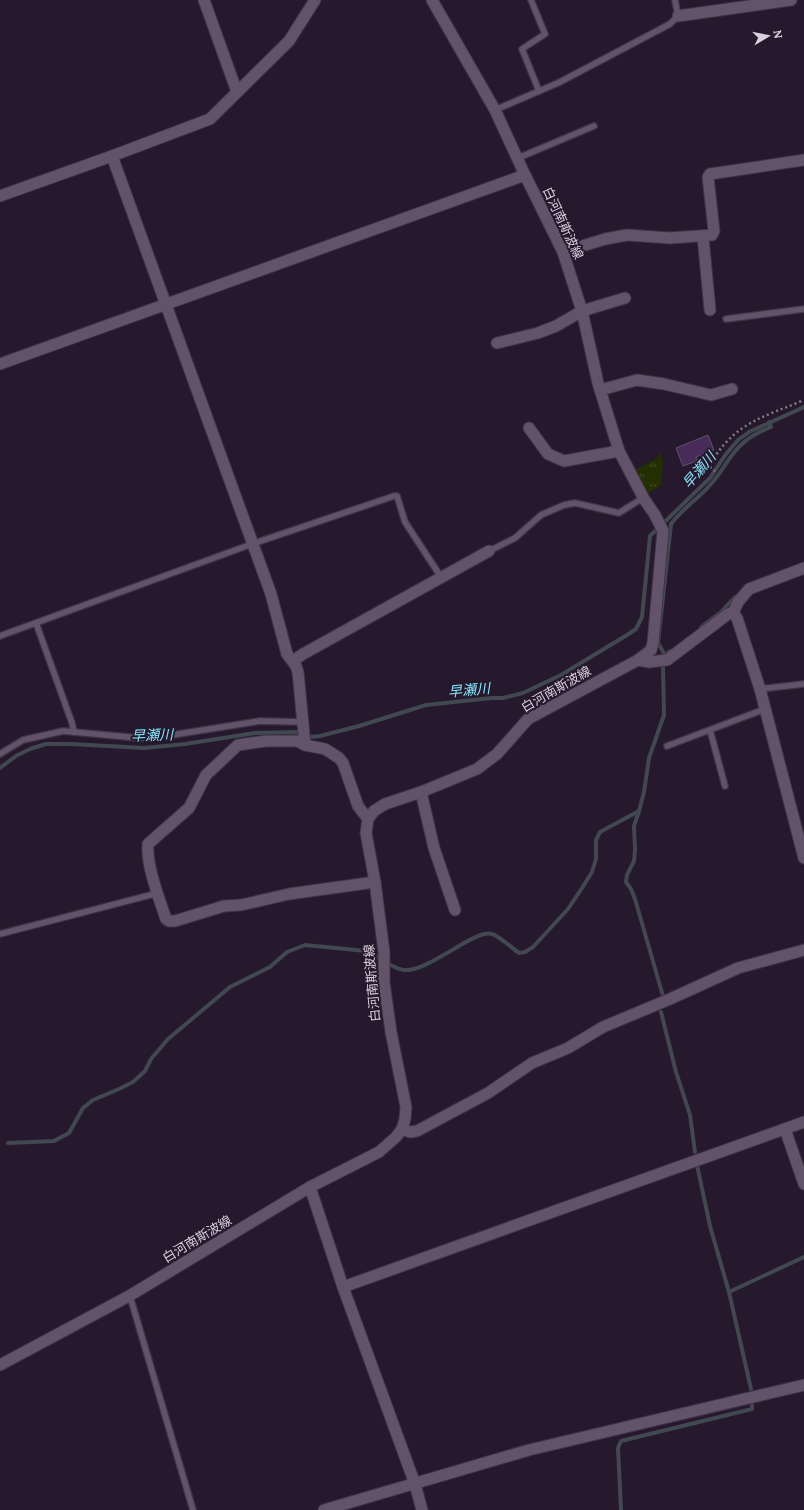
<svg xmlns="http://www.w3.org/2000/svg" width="804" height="1510" viewBox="0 0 804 1510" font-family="Lora,'Noto Sans JP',serif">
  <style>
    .park { fill: url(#park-tufts) }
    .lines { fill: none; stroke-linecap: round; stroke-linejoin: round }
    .stream { stroke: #414850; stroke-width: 4 }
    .building { fill: #492b5a; stroke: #5f5068 }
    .lane-casing { stroke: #3f3545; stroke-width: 8 }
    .street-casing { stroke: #3f3545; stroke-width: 13 }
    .path { stroke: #857a8b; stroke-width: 2.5; stroke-dasharray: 2 3; stroke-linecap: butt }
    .lane { stroke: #62536b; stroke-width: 5.5 }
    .street { stroke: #62536b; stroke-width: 11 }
    .labels { text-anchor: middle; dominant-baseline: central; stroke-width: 4; stroke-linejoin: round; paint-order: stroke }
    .street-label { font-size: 13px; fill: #d9d0de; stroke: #26192d }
    .water-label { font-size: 14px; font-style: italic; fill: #88e5fa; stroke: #26192d }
  </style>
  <defs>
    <pattern id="park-tufts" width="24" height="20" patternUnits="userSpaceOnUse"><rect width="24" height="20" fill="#232e01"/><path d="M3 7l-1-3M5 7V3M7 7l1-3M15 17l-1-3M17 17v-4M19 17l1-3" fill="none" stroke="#424b26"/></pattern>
  </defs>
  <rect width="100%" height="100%" fill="#26192d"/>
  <path class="park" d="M660,453L663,461L661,485L647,494L635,470L657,458Z"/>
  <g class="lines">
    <g class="stream">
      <path d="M701,627L721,612L735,597"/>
      <path d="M670,651L665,655L658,643L671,524C682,509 698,499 710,485C722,473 729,455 742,444C750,436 761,431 771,427L769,422"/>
      <path d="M0,768L16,756L30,749L46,744H71L144,748L185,744L255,733L297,732L310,737L320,736L359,726L426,705L491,698H503L523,693L561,675L627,635L636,629L642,617L650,536L710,478L726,454L738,440L749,432L804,407"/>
      <path d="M639,811L634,826L635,850L634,861L627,875L626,882L631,889L635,899L663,996"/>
      <path d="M661,1012L676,1072L690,1115L695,1152"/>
      <path d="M8,1143L54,1141L69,1133L83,1108L93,1100L119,1089L133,1082L145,1071L151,1059L168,1039L230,987L270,967L287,952L305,945L366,951C377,955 392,969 404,970C429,972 474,929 492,934C499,936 512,948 519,953L525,952L533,947L568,909L584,885L592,872L596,859V840L600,832L639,811L644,792L649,758L664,715L663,668"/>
      <path d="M697,1165L710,1226L729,1292L751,1389"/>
      <path d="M729,1292L804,1257"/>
      <path d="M621,1510L618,1448L621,1441L752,1409V1402"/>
    </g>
  </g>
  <path class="building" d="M708,435L714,450L696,457L697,461L683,466L676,448Z"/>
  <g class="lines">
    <g class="lane-casing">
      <g id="lane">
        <path d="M531,0L545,34L522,49L539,91"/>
        <path d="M495,110L560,82L670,24L678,16L675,0"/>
        <path d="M518,158L594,126"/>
        <path d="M726,319L804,309"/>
        <path d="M489,551L515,538L541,515L564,505L575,503L619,513L638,501L644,499"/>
        <path d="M36,623L72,723L74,732"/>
        <path d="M0,636L252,544L394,496H397L405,522L441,577"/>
        <path d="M760,689L804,684"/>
        <path d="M710,730L725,786"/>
        <path d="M667,746L765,709"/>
        <path d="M0,754L23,740L63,731L139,738L166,736L260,721L303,722"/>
        <path d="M0,934L158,893"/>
        <path d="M129,1296L132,1303L193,1510"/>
      </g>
    </g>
    <g class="street-casing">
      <g id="street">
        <path d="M204,0L237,92"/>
        <path d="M678,16L791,0"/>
        <path d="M112,156L271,594L287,654L296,666L298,672L305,745"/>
        <path d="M0,196L112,156L210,119L289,41L315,0"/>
        <path d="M703,237L710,310"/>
        <path d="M563,252L605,239L627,235L670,238L712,235L714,231L708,177L710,174L804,160"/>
        <path d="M497,343L538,333L556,326L582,311L625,298"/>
        <path d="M0,364L525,175"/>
        <path d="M600,390L637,380L664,384L711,395L732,389"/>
        <path d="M529,428L548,454L564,461L619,451"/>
        <path d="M733,613L738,602L749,589L804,568"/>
        <path d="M638,660L649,662L667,660L728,614L733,613L737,618L760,689L804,858"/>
        <path d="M293,661L303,654L489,551"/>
        <path d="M421,792L434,848L455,910"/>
        <path d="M368,819L358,806L343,763L339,758L325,749L305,745L297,741H266L238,745L206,775L189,808L148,844C146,865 159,898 166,919L169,921H175L224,906L241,905L289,894L375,882"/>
        <path d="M402,1129L410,1132L417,1131L488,1093L532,1063L568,1048L603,1027L670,999L738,968L804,950"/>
        <path d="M785,1129L804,1184"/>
        <path d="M310,1187L343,1287L415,1484L422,1510"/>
        <path d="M343,1287L804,1122"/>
        <path d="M0,1365L129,1296L310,1187L379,1152L396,1137L402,1129L405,1119L406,1107L391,1032L384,982V952L375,882L366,833L368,819L374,811L385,804L421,792L477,769L497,754L528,719L638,660L651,650L653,643L663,531L655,515L644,499L619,451L598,383L582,311L563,252L525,175L495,110L432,0"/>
        <path d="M324,1510L529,1450L804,1385"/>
      </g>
    </g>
    <g class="path">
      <path d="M702,461L715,471"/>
      <path d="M693,472L708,454L714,458C738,421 767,416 804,400"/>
    </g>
    <use href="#lane" class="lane"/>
    <use href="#street" class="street"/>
  </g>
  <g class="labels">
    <g class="street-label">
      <text transform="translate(563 223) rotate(65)">白河南斯波線</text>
      <text transform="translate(556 689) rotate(-30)">白河南斯波線</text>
      <text transform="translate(372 983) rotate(-95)">白河南斯波線</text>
      <text transform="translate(197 1239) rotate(-31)">白河南斯波線</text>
    </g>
    <g class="water-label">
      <text transform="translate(699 470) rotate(-49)">早瀬川</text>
      <text transform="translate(469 690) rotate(-5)">早瀬川</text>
      <text transform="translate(152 735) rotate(-2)">早瀬川</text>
    </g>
  </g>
  <g transform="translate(768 36) rotate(80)" stroke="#26192d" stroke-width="3" paint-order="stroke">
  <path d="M0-3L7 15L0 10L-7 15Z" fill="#d9d0de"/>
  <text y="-6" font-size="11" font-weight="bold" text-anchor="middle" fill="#d9d0de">N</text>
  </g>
</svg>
